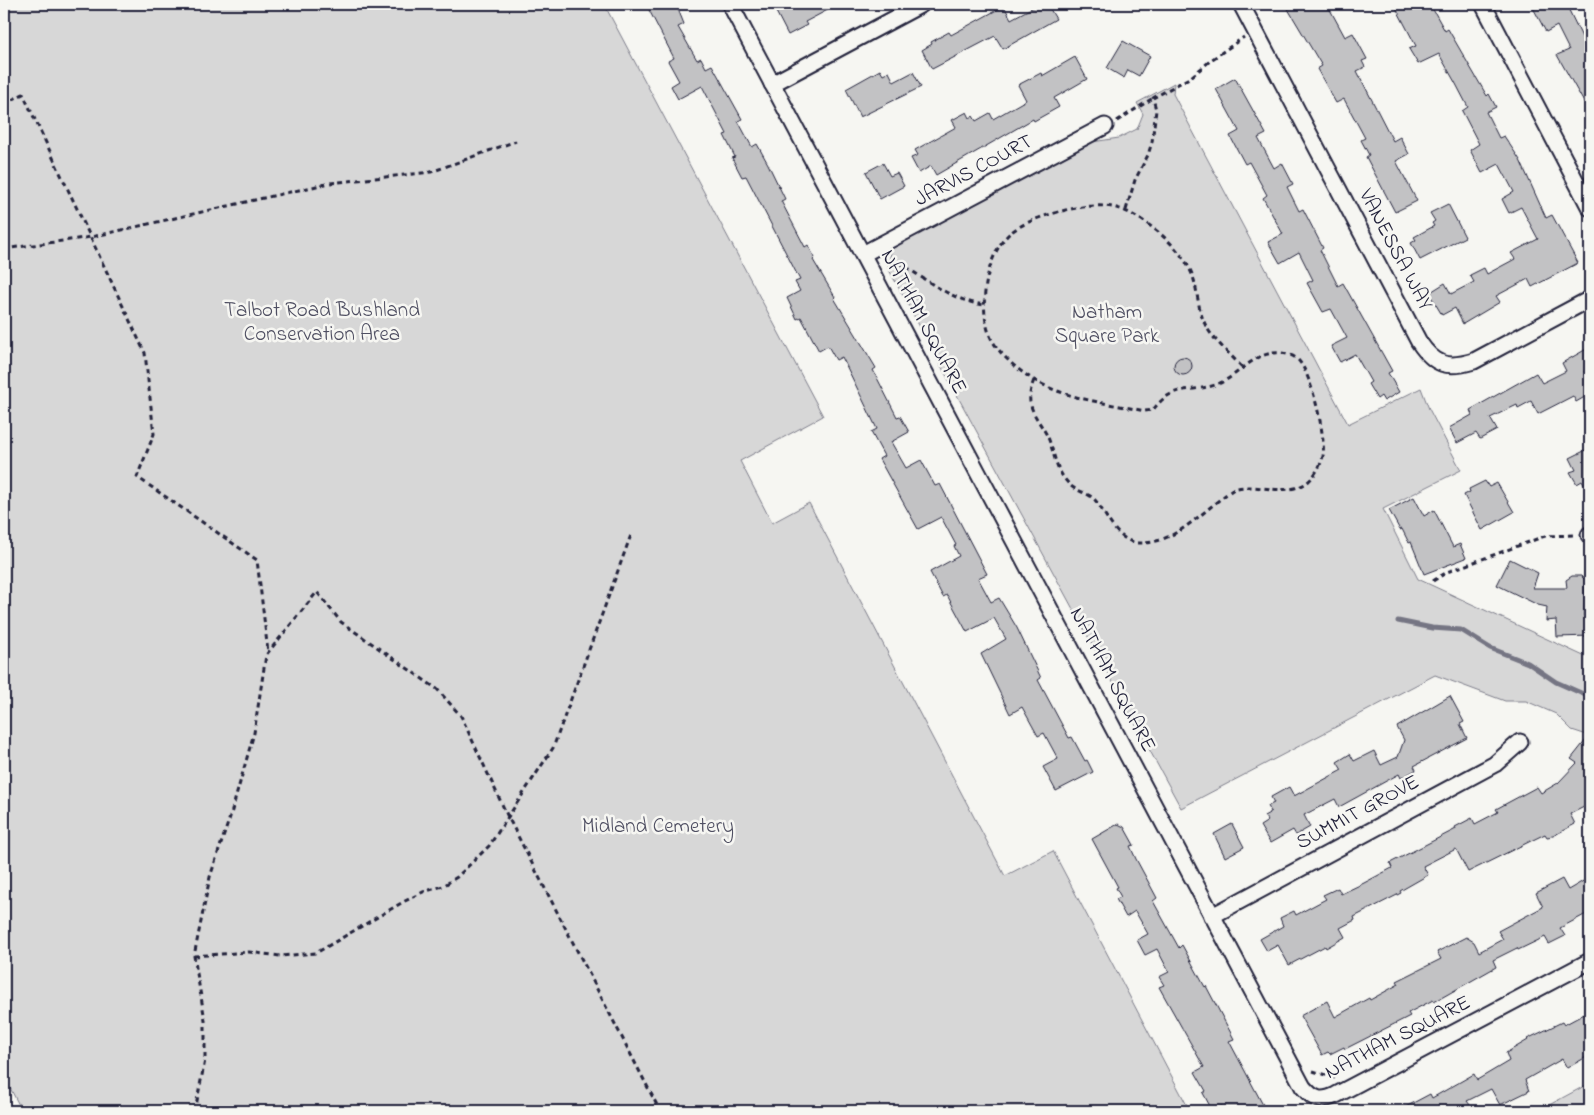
<svg xmlns="http://www.w3.org/2000/svg" width="1594" height="1115" viewBox="0 0 1594 1115" font-family="'Indie Flower',sans-serif">
  <style>
    .green { fill: #d7d7d7; stroke: #7c7c89 }
    .lines { fill: none; stroke-linecap: round; stroke-linejoin: round }
    .stream { stroke: #757583; stroke-width: 5 }
    .building { fill: #c2c2c4; stroke: #22223b }
    .street-casing { stroke: #22223b; stroke-width: 19 }
    .path { stroke: #22223b; stroke-width: 3; stroke-dasharray: 5 4; stroke-linecap: butt }
    .street { stroke: #f6f6f2; stroke-width: 15 }
    .labels { text-anchor: middle; dominant-baseline: central; stroke-width: 5; stroke-linejoin: round; paint-order: stroke }
    .street-label { font-size: 21px; fill: #22223b; stroke: #f6f6f2 }
    .park-label { font-size: 21px; fill: #4f4f62; stroke: #f6f6f2 }
  </style>
  <rect width="100%" height="100%" fill="#f6f6f2"/>
  <filter id="ink" filterUnits="userSpaceOnUse"><feTurbulence type="fractalNoise" baseFrequency=".02" numOctaves="2"/><feDisplacementMap in="SourceGraphic" scale="10" xChannelSelector="R" yChannelSelector="G"/><feConvolveMatrix kernelMatrix="1 2 1 2 8 2 1 2 1" color-interpolation-filters="sRGB"/></filter>
  <g filter="url(#ink)">
    <g class="green">
      <path d="M4,4H604L823,416L740,461L772,523L809,503L1005,876L1053,851L1190,1111H22L4,1076Z"/>
      <path d="M1174,83L1173,94L1348,424L1421,388L1429,409L1461,470L1383,509L1418,579L1590,659V736L1572,730L1556,714L1526,701H1505L1435,675L1181,808L888,268L892,246L1085,143L1119,138L1137,129L1143,114L1137,103Z"/>
      <path d="M1590,1083V1111H1538Z"/>
    </g>
    <g class="lines">
      <path class="stream" d="M1398,621L1432,628L1461,630L1490,648L1528,663L1556,682L1590,697"/>
    </g>
    <g class="building">
      <path d="M657,4H676L684,24L678,27L697,60L701,58L706,68L712,65L742,119L738,121L752,147L757,144L768,164L785,199L781,201L805,247L808,245L815,258L813,260L835,297L834,298L876,368L873,370L897,417L900,416L909,432L891,442L906,468L921,460L935,486L940,484L987,574L978,578L991,602L999,598L1017,628L1041,678L1038,680L1069,738L1072,737L1085,761L1087,760L1093,772L1056,791L1043,767L1058,759L1044,733L1038,736L1022,707L1010,714L981,654L1006,639L994,618L967,632L947,595L943,597L930,572L959,556L954,546L956,545L941,517L918,529L879,459L884,456L871,432L877,429L842,357L836,360L828,346L819,351L801,317L797,319L787,298L800,291L795,282L800,280L746,176L742,177L732,158L735,157L724,135L727,134L702,86L678,99L671,86L679,81L668,61L674,58L648,8Z"/>
      <path d="M772,4H839L805,22L807,25L788,35Z"/>
      <path d="M1039,4H1047L1056,19L1003,49L995,36L932,69L922,50L932,44L931,42L949,32L951,35L1004,6L1011,19Z"/>
      <path d="M1298,4H1327L1345,37L1353,33L1367,59L1362,61L1365,67L1357,71L1393,141L1400,137L1409,154L1396,161L1417,201L1395,212L1366,157L1369,155L1361,140L1365,138L1344,99L1336,103L1317,69L1322,66L1288,9Z"/>
      <path d="M1394,4H1430L1445,31L1448,29L1487,96L1489,94L1496,107L1486,112L1499,138L1504,136L1520,160L1546,218L1552,215L1578,263L1532,287L1528,279L1496,296L1500,302L1463,324L1455,308L1442,315L1429,293L1445,283L1451,294L1474,282L1470,275L1484,268L1487,274L1515,259L1511,253L1538,239L1521,207L1509,213L1502,199L1514,192L1499,164L1482,173L1470,150L1479,144L1462,111L1468,107L1456,84L1439,54L1418,64L1409,49L1416,46Z"/>
      <path d="M1531,4H1566L1582,37L1586,35L1590,43V113L1557,55L1569,50L1557,26L1546,32Z"/>
      <path d="M1123,41L1150,56L1139,76L1128,70L1124,78L1107,68Z"/>
      <path d="M1075,57L1087,79L1054,98L1059,107L1034,121L1033,119L936,175L931,166L919,173L911,158L918,155L915,150L956,127L952,120L967,112L970,118L973,116L976,121L990,113L993,119L1026,100L1018,85L1041,73L1042,76Z"/>
      <path d="M880,70L883,75L889,72L894,82L913,72L921,87L860,117L846,89Z"/>
      <path d="M1235,78L1266,134L1258,138L1274,168L1282,163L1293,184L1287,187L1299,211L1303,209L1323,248L1320,250L1338,286L1343,283L1392,371L1388,373L1399,392L1384,401L1381,396L1377,399L1368,384L1371,382L1355,354L1340,362L1331,346L1347,338L1331,309L1323,312L1307,283L1313,280L1299,252L1280,263L1268,242L1283,234L1263,198L1267,195L1249,162L1245,164L1230,136L1239,131L1216,89Z"/>
      <path d="M883,163L890,176L897,173L904,186L880,199L866,172Z"/>
      <path d="M1448,204L1465,237L1420,260L1411,243L1416,240L1414,237L1434,226L1432,223L1435,221L1430,213Z"/>
      <path d="M1590,347V368L1584,371L1590,384V394L1576,402L1573,396L1538,414L1531,401L1518,408L1517,405L1490,418L1497,430L1480,439L1476,433L1457,443L1449,428L1472,415L1470,410L1536,373L1542,383L1566,371L1562,363Z"/>
      <circle cx="1183" cy="366" r="9"/>
      <path d="M1590,448V496L1582,481L1577,484L1570,472L1576,470L1570,458Z"/>
      <path d="M1485,481L1489,487L1497,483L1514,512L1482,530L1464,495L1470,492L1469,489Z"/>
      <path d="M1414,497L1424,516L1434,510L1453,547L1460,544L1466,558L1424,574L1411,542L1409,543L1402,529L1400,530L1389,510Z"/>
      <path d="M1510,559L1538,573L1533,588H1567L1566,580L1572,576H1581L1585,580L1584,616H1590V636L1557,637L1556,620L1546,621L1547,607L1538,605L1497,585Z"/>
      <path d="M1450,696L1464,722L1460,724L1467,738L1414,766L1416,770L1401,778L1399,774L1339,807L1335,799L1304,815L1310,827L1296,835L1293,830L1270,843L1260,826L1268,821L1264,816L1271,812L1268,806L1274,803L1271,797L1289,787L1294,796L1342,770L1337,762L1350,754L1354,761L1374,751L1381,765L1398,757L1404,740L1397,727Z"/>
      <path d="M1590,735V804L1570,814L1575,824L1553,836L1547,837L1545,834L1468,872L1456,849L1423,866L1428,875L1400,891L1401,893L1354,917L1355,920L1340,928L1345,937L1326,948L1325,946L1289,965L1278,945L1267,951L1260,939L1283,926L1280,918L1294,911L1296,915L1326,899L1323,895L1338,888L1341,894L1364,883L1392,868L1390,863L1456,829L1455,827L1472,818L1475,824L1498,812L1496,809L1537,787L1541,793L1558,783L1577,763L1571,759Z"/>
      <path d="M1118,824L1124,827L1134,845L1130,846L1136,859L1157,898L1153,901L1179,948L1182,945L1205,987L1206,986L1234,1039L1229,1041L1263,1105L1251,1111H1224L1222,1106L1212,1110L1203,1093L1206,1091L1195,1072L1204,1067L1159,987L1164,985L1159,977L1169,972L1157,949L1145,955L1137,940L1148,934L1135,911L1126,917L1116,899L1121,897L1116,888L1118,887L1092,839Z"/>
      <path d="M1232,824L1244,847L1225,857L1214,834Z"/>
      <path d="M1562,879L1568,890L1585,880L1590,888V912L1560,928L1565,936L1549,944L1545,937L1518,950L1517,948L1493,960L1496,967L1434,1002L1433,1000L1408,1013L1410,1016L1345,1049L1344,1047L1330,1054L1328,1052L1322,1055L1300,1016L1327,1001L1335,1017L1369,998L1370,1000L1399,984L1397,981L1441,959L1437,952L1466,937L1474,942L1479,952L1503,939L1498,931L1543,907L1536,893Z"/>
      <path d="M1590,1011V1055L1567,1068L1562,1059L1525,1080L1529,1091L1500,1105L1491,1089L1467,1101L1470,1105L1459,1111H1398L1430,1094L1432,1098L1474,1074L1477,1080L1509,1061L1506,1053L1528,1040L1527,1039L1562,1022L1564,1025Z"/>
    </g>
    <g class="lines">
      <g class="street-casing">
        <g id="street">
          <path d="M730,4L1303,1087C1314,1100 1321,1102 1336,1095L1590,961"/>
          <path d="M1241,4L1419,342C1435,366 1448,369 1474,361L1590,299"/>
          <path d="M1483,4L1590,208"/>
          <path d="M772,84L922,4"/>
          <path d="M863,254L1105,126"/>
          <path d="M1589,535L1590,534"/>
          <path d="M1212,916L1495,764L1520,742"/>
        </g>
      </g>
      <g class="path">
        <path d="M4,104L23,94L145,353L154,434L137,477L257,560L268,652"/>
        <path d="M1117,121L1153,98"/>
        <path d="M1126,210L1135,180L1148,155L1152,142L1156,110L1153,98L1191,77L1211,60L1244,37"/>
        <path d="M4,249L91,237L330,183L431,172L516,141"/>
        <path d="M891,257C920,275 950,301 985,305"/>
        <path d="M1034,380C1031,388 1029,394 1030,402C1033,417 1044,427 1049,440C1055,456 1056,471 1069,484C1076,492 1088,492 1095,500C1107,514 1115,542 1140,543C1177,544 1205,508 1234,489C1257,482 1281,497 1305,484C1313,479 1321,466 1323,456C1326,437 1312,376 1299,361C1295,356 1288,354 1282,353C1255,350 1240,375 1218,384C1191,394 1174,382 1153,410L1145,411C1109,403 1069,400 1036,381C1021,373 1001,356 992,340C977,312 985,256 1009,234C1028,217 1080,204 1105,206C1118,207 1129,212 1140,219C1161,232 1187,255 1194,280C1198,294 1198,310 1205,324C1212,339 1230,354 1242,367"/>
        <path d="M1433,581L1447,572L1545,536L1576,535"/>
        <path d="M194,956L249,952L280,956L316,953L403,902L423,892L443,886L457,877L489,846L553,748L631,535"/>
        <path d="M1313,1071L1335,1078"/>
        <path d="M195,1111L205,1060V1020L194,956L210,877L231,814L254,733L266,655L317,592L341,622L437,689L461,716L507,815L660,1111"/>
      </g>
      <use href="#street" class="street"/>
    </g>
  </g>
  <g class="labels">
    <g class="street-label">
      <text transform="translate(974 171) rotate(-28)">JARVIS COURT</text>
      <text transform="translate(1395 250) rotate(62)">VANESSA WAY</text>
      <text transform="translate(923 322) rotate(62)">NATHAM SQUARE</text>
      <text transform="translate(1112 680) rotate(62)">NATHAM SQUARE</text>
      <text transform="translate(1358 813) rotate(-28)">SUMMIT GROVE</text>
      <text transform="translate(1398 1038) rotate(-27)">NATHAM SQUARE</text>
    </g>
    <g class="park-label">
      <text x="322" y="311">Talbot Road Bushland<tspan x="322" dy="24">Conservation Area</tspan></text>
      <text x="1107" y="313">Natham<tspan x="1107" dy="24">Square Park</tspan></text>
      <text x="658" y="827">Midland Cemetery</text>
    </g>
  </g>
  <rect width="1594" height="1115" fill="none" stroke="#f6f6f2" stroke-width="20"/>
  <rect x="10" y="10" width="1574" height="1095" fill="none" stroke="#22223b" stroke-width="2" filter="url(#ink)"/>
</svg>
